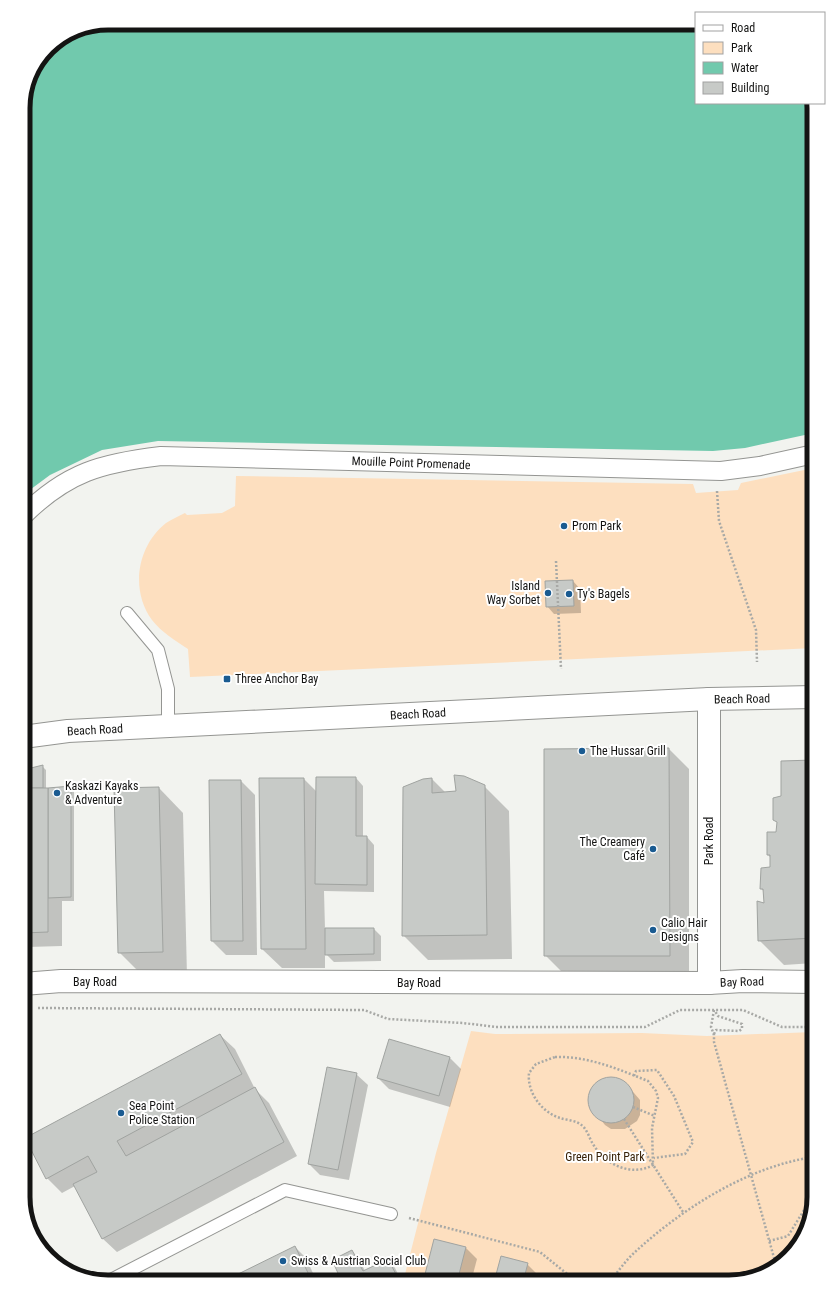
<svg xmlns="http://www.w3.org/2000/svg" width="837" height="1305" viewBox="0 0 837 1305" font-family="'Roboto Condensed',sans-serif">
  <style>
    .green { fill: #fddfbf }
    .water { fill: #71c9ad }
    .shadow { fill: #0003 }
    .building { fill: #c7cac7; stroke: #a0a3a0 }
    .lines { fill: none; stroke-linecap: round; stroke-linejoin: round }
    .service-casing { stroke: #949592; stroke-width: 14 }
    .pedestrian-casing { stroke: #949592; stroke-width: 20 }
    .minor-casing { stroke: #949592; stroke-width: 24 }
    .tertiary-casing { stroke: #949592; stroke-width: 24 }
    .path { stroke: #a8a9a6; stroke-width: 2.5; stroke-dasharray: 2 2; stroke-linecap: butt }
    .service { stroke: #fff; stroke-width: 12 }
    .pedestrian { stroke: #fff; stroke-width: 18 }
    .minor { stroke: #fff; stroke-width: 22 }
    .tertiary { stroke: #fff; stroke-width: 22 }
    .poi-dot { fill: #1a5b91; stroke: #fff; stroke-width: 1.5 }
    .labels { text-anchor: middle; dominant-baseline: central; stroke-width: 4; stroke-linejoin: round; paint-order: stroke }
    .street-label { font-size: 12px; fill: #141413; stroke: #fff }
    .poi-label { font-size: 12px; fill: #141413; stroke: #fff; text-anchor: start }
    .park-label { font-size: 12px; fill: #39240a; stroke: #fff }
    .rim { fill: none; stroke: #141413; stroke-width: 5 }
  </style>
  <rect width="100%" height="100%" fill="#f2f3ef"/>
  <g class="green">
    <path d="M814,468V648L190,677L188,649C176,641 161,632 152,620C130,590 137,546 166,523C172,519 179,516 185,513L187,515L222,513L235,506L236,476L693,484L696,493L738,490L741,483Z"/>
    <path d="M471,1031L495,1034L642,1033L707,1036L814,1032V1198L800,1244L767,1273L729,1282H403L436,1153Z"/>
  </g>
  <path class="water" d="M108,23H696V103H813L814,433L745,448L713,451L158,441L102,450L50,475L23,495V102L30,75L48,48L75,29Z"/>
  <g class="shadow">
    <path d="M573,581L580,589L581,613L554,614L547,606Z"/>
    <path d="M669,749L689,769V975H565L545,955V750Z"/>
    <path d="M814,761V963L784,965L759,940L765,904V892L761,889L771,868V858L768,855L777,833L778,823L774,819L782,797Z"/>
    <path d="M43,767L46,770V789L71,787L74,790V901H62V946L28,947L27,974H23V771Z"/>
    <path d="M356,778L363,786V837H367L374,845V892L324,891L325,929H374L381,936V961L334,962L325,953V968H282L262,949L304,779L317,792Z"/>
    <path d="M432,779L446,793L484,786L509,811L512,959L428,960L403,935Z"/>
    <path d="M210,781H241L255,795L257,955H226L212,941Z"/>
    <path d="M159,788L183,813L187,976L144,977L119,952Z"/>
    <path d="M220,1035L235,1049L255,1089L269,1103L297,1156L117,1252L102,1238L75,1186L62,1193L47,1178Z"/>
    <path d="M450,1058L461,1069L450,1107L389,1089L378,1078Z"/>
    <path d="M356,1074L368,1085L349,1180L320,1175L309,1164Z"/>
    <path d="M615,1078L628,1086L640,1100V1115L637,1121L625,1129H611L605,1125L589,1105L591,1091L600,1080Z"/>
    <path d="M295,1247L306,1258L317,1282H224Z"/>
    <path d="M466,1248L477,1259L471,1282H424Z"/>
    <path d="M352,1251L359,1259L365,1271L388,1260L395,1268L402,1282H343Z"/>
    <path d="M527,1264L538,1275L537,1282H495Z"/>
  </g>
  <g class="building">
    <path d="M573,580L574,606L546,607L545,581Z"/>
    <path d="M669,748L670,956H544V749Z"/>
    <path d="M814,760V938L758,941L757,901L764,903L763,889H760L761,868L770,867V855H767V832H776L777,822L773,820V798L781,796V761Z"/>
    <path d="M43,765V788H23V770Z"/>
    <path d="M454,775L464,776L485,785L487,935L402,936L403,787L423,779L432,778V793L456,791Z"/>
    <path d="M316,777H356V836H367V885L315,884Z"/>
    <path d="M259,778H304L306,949H261Z"/>
    <path d="M209,780H241L243,941H211Z"/>
    <path d="M71,786V897L48,898V788Z"/>
    <path d="M159,787L163,952L118,953L114,788Z"/>
    <path d="M23,788H48V932L23,933Z"/>
    <path d="M325,928H374V954L325,955Z"/>
    <path d="M220,1034L242,1074L117,1141L126,1156L255,1087L284,1142L102,1239L73,1184L97,1172L88,1156L46,1179L25,1138Z"/>
    <path d="M389,1039L450,1057L439,1096L377,1078Z"/>
    <path d="M327,1067L357,1073L338,1170L308,1164Z"/>
    <circle cx="611" cy="1100" r="23"/>
    <path d="M434,1239L466,1247L457,1282H423Z"/>
    <path d="M295,1246L310,1277L299,1282H222Z"/>
    <path d="M352,1250L363,1271L388,1259L399,1280L364,1282L362,1279L355,1282H342L332,1260Z"/>
    <path d="M501,1256L528,1263L523,1282H494Z"/>
  </g>
  <g class="lines">
    <g class="service-casing">
      <g id="service">
        <path d="M127,613L158,650L168,689V727"/>
        <path d="M107,1282L285,1190L391,1214"/>
      </g>
    </g>
    <g class="pedestrian-casing">
      <path id="pedestrian" d="M23,516C67,472 102,463 161,456L721,471L760,466L814,454"/>
    </g>
    <g class="minor-casing">
      <g id="minor">
        <path d="M709,983V699"/>
        <path d="M23,984L61,981L709,983L743,981L814,982"/>
      </g>
    </g>
    <g class="tertiary-casing">
      <path id="tertiary" d="M23,737L68,731L709,699L814,697"/>
    </g>
    <g class="path">
      <path d="M717,491L719,521L756,630L757,662"/>
      <path d="M556,561L561,669"/>
      <path d="M38,1008L364,1010L388,1019L463,1023L496,1027H645L680,1010H743L782,1027H814"/>
      <path d="M714,1010L711,1027L714,1035V1042L776,1265"/>
      <path d="M714,1034L716,1030L739,1031L742,1029V1024L718,1016L715,1011"/>
      <path d="M555,1057C588,1056 618,1069 648,1081L656,1091L658,1098L652,1128L653,1165C632,1177 605,1165 593,1144C589,1138 587,1128 580,1124C574,1120 566,1120 560,1118C541,1112 527,1092 529,1073L536,1064Z"/>
      <path d="M634,1076L636,1071L657,1070L674,1096L693,1142L685,1154L654,1158"/>
      <path d="M633,1107L655,1116"/>
      <path d="M624,1119L683,1212"/>
      <path d="M409,1218L540,1252L577,1282"/>
      <path d="M769,1241L788,1236L814,1194"/>
      <path d="M609,1282C618,1272 626,1260 635,1252C683,1208 749,1166 814,1157"/>
    </g>
    <use href="#service" class="service"/>
    <use href="#pedestrian" class="pedestrian"/>
    <use href="#minor" class="minor"/>
    <use href="#tertiary" class="tertiary"/>
  </g>
  <g class="poi-dot">
    <circle cx="564" cy="526" r="4"/>
    <circle cx="548" cy="593" r="4"/>
    <circle cx="569" cy="594" r="4"/>
    <rect x="223" y="675" width="8" height="8" rx="2"/>
    <circle cx="582" cy="751" r="4"/>
    <circle cx="57" cy="793" r="4"/>
    <circle cx="653" cy="849" r="4"/>
    <circle cx="653" cy="930" r="4"/>
    <circle cx="121" cy="1113" r="4"/>
    <circle cx="283" cy="1261" r="4"/>
  </g>
  <g class="labels">
    <g class="street-label">
      <text transform="translate(411 463) rotate(2)">Mouille Point Promenade</text>
      <text transform="translate(742 699) rotate(-1)">Beach Road</text>
      <text transform="translate(418 714) rotate(-3)">Beach Road</text>
      <text transform="translate(95 730) rotate(-3)">Beach Road</text>
      <text transform="translate(709 841) rotate(-90)">Park Road</text>
      <text x="95" y="982">Bay Road</text>
      <text transform="translate(742 982) rotate(-2)">Bay Road</text>
      <text x="419" y="983">Bay Road</text>
    </g>
    <g class="poi-label">
      <text x="572" y="526">Prom Park</text>
      <text x="540" y="586" text-anchor="end">Island<tspan x="540" dy="14">Way Sorbet</tspan></text>
      <text x="577" y="594">Ty's Bagels</text>
      <text x="235" y="679">Three Anchor Bay</text>
      <text x="590" y="751">The Hussar Grill</text>
      <text x="65" y="786">Kaskazi Kayaks<tspan x="65" dy="14">&amp; Adventure</tspan></text>
      <text x="645" y="842" text-anchor="end">The Creamery<tspan x="645" dy="14">Café</tspan></text>
      <text x="661" y="923">Calio Hair<tspan x="661" dy="14">Designs</tspan></text>
      <text x="129" y="1106">Sea Point<tspan x="129" dy="14">Police Station</tspan></text>
      <text x="291" y="1261">Swiss &amp; Austrian Social Club</text>
    </g>
    <g class="park-label">
      <text x="605" y="1157">Green Point Park</text>
    </g>
  </g>
  <path d="M0 0H837V1305H0ZM108 30H729A78 78 0 0 1 807 108V1197A78 78 0 0 1 729 1275H108A78 78 0 0 1 30 1197V108A78 78 0 0 1 108 30Z" fill="#fff" fill-rule="evenodd"/>
  <path class="rim" d="M108 30H729A78 78 0 0 1 807 108V1197A78 78 0 0 1 729 1275H108A78 78 0 0 1 30 1197V108A78 78 0 0 1 108 30Z"/>
  <rect x="695" y="12" width="130" height="92" fill="#ffffff" stroke="#a1a1a1"/>
  <rect x="703" y="25" width="20" height="6" fill="#ffffff" stroke="#a1a1a1"/>
  <text x="731" y="32" font-size="12" fill="#141413">Road</text>
  <rect x="703" y="42" width="20" height="12" fill="#fddfbf" stroke="#a1a1a1"/>
  <text x="731" y="52" font-size="12" fill="#141413">Park</text>
  <rect x="703" y="62" width="20" height="12" fill="#71c9ad" stroke="#a1a1a1"/>
  <text x="731" y="72" font-size="12" fill="#141413">Water</text>
  <rect x="703" y="82" width="20" height="12" fill="#c7cac7" stroke="#a1a1a1"/>
  <text x="731" y="92" font-size="12" fill="#141413">Building</text>
</svg>
